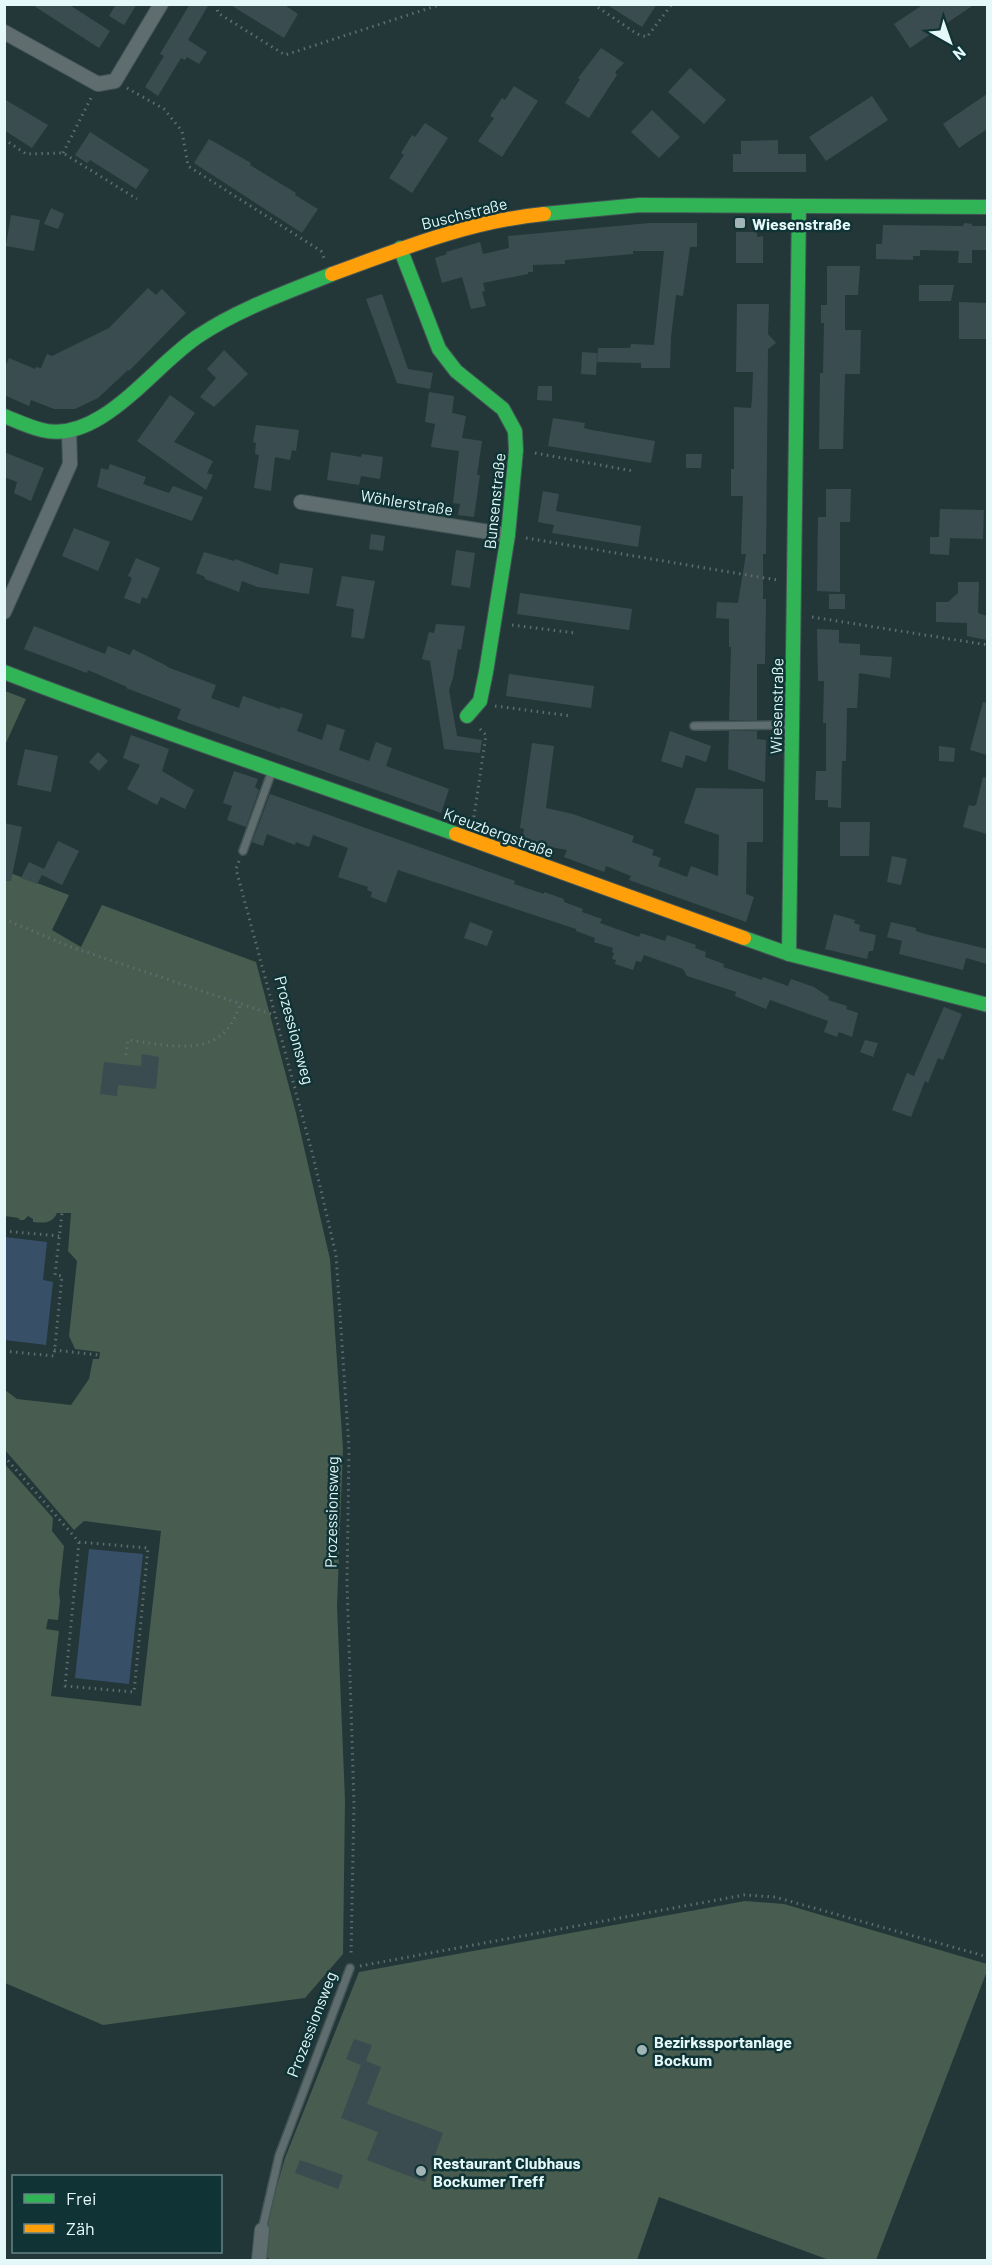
<svg xmlns="http://www.w3.org/2000/svg" width="992" height="2265" viewBox="0 0 992 2265" font-family="Barlow,sans-serif">
  <style>
    .green { fill: #485c4f }
    .water { fill: #375068 }
    .building { fill: #3b4c50 }
    .lines { fill: none; stroke-linecap: round; stroke-linejoin: round }
    .lane-casing { stroke: #445556; stroke-width: 10 }
    .street-casing { stroke: #445556; stroke-width: 16 }
    .fast-casing { stroke: #445556; stroke-width: 16 }
    .slow-casing { stroke: #445556; stroke-width: 16 }
    .path { stroke: #5f6d6f; stroke-width: 3; stroke-dasharray: 1.5 4.5; stroke-linecap: butt }
    .lane { stroke: #5f6d6f; stroke-width: 7 }
    .street { stroke: #5f6d6f; stroke-width: 14 }
    .fast { stroke: #30b455; stroke-width: 14 }
    .slow { stroke: #ff9f0a; stroke-width: 14 }
    .poi-dot { fill: #a1b4b6; stroke: #103436; stroke-width: 2 }
    .labels { text-anchor: middle; dominant-baseline: central; stroke-width: 5; stroke-linejoin: round; paint-order: stroke }
    .street-label { font-size: 16px; fill: #e5f8f9; stroke: #103436 }
    .poi-label { font-size: 16px; font-weight: bold; fill: #e5f8f9; stroke: #103436; text-anchor: start }
  </style>
  <rect width="100%" height="100%" fill="#233739"/>
  <g class="green">
    <path d="M5,691L26,699L5,745L4,691Z"/>
    <path d="M5,871L69,895L52,930L81,947L102,905L256,962L296,1113L330,1259L343,1449L337,1606L345,1800L343,1954L305,1998L103,2025L5,1983L4,1463L53,1518L52,1531L64,1546L59,1592L60,1601L58,1620L48,1619L46,1629L59,1631L51,1696L141,1706L161,1531L84,1521L74,1530L5,1450V1390L17,1399L71,1405L89,1379L93,1359H99L100,1352L75,1349L69,1336L77,1261L68,1251L71,1213H57C52,1224 44,1223 33,1222V1219L28,1216L24,1220H20L18,1218L5,1216Z"/>
    <path d="M745,1901L784,1904L987,1964V1971L876,2260H829L659,2197L637,2260H271L265,2256L268,2217L285,2158L359,1972Z"/>
  </g>
  <g class="water">
    <path d="M5,1237L47,1242L43,1280L53,1282L46,1345L5,1340Z"/>
    <path d="M89,1549L143,1554L129,1684L75,1678Z"/>
  </g>
  <g class="building">
    <path d="M31,4H68L110,31L99,48Z"/>
    <path d="M116,4H137L124,25L109,16Z"/>
    <path d="M190,4H209L188,40L207,52L199,64L187,57L185,60L181,58L158,96L145,87L164,56L160,54Z"/>
    <path d="M229,4H283L298,14L284,38Z"/>
    <path d="M606,4H657L642,27Z"/>
    <path d="M924,4H975L910,48L894,24Z"/>
    <path d="M601,48L624,63L615,72L617,75L589,118L565,103L580,79L578,78Z"/>
    <path d="M690,68L726,100L704,124L668,92Z"/>
    <path d="M514,86L538,101L502,157L478,141L494,118L490,116L502,98L505,100Z"/>
    <path d="M987,94V129L959,148L943,124Z"/>
    <path d="M872,96L888,120L826,161L809,137Z"/>
    <path d="M4,99L48,125L32,148L4,130Z"/>
    <path d="M652,110L680,137L659,158L631,132Z"/>
    <path d="M425,123L448,138L412,193L389,178L404,155L401,153L412,135L415,137Z"/>
    <path d="M90,132L149,170L136,189L90,160L87,163L75,155Z"/>
    <path d="M209,139L251,163L250,165L296,193L295,195L318,209L302,233L194,163Z"/>
    <path d="M778,140V154H806V172H733V154H741V141Z"/>
    <path d="M51,208L64,214L58,229L44,224Z"/>
    <path d="M11,215L40,220L34,251L6,246Z"/>
    <path d="M650,223H697V247H690L683,296L676,295L671,337L670,368H641V363L597,362L598,348H630L631,344L654,345L664,251H633V254L565,260V264L533,265V272H528V274L483,283L485,291L482,292L486,306L471,309L462,277L442,283L435,258L447,254L446,252L480,242L483,254L509,248L508,236Z"/>
    <path d="M964,223L972,224V226H987V250H972V263H958L959,251L920,250V256H913V260L876,259V244H882L883,225L963,226Z"/>
    <path d="M736,232H757V237L763,236V263H736Z"/>
    <path d="M827,266H860L858,295H845V330H861L860,374H845L843,449H819L820,373H823L824,323H821V305H827Z"/>
    <path d="M919,285H954L951,301H919Z"/>
    <path d="M148,288L156,295L162,289L186,313L129,371L128,370L98,398L75,409H54L31,400L29,406L4,395V369L9,358L35,369L36,367L41,368L47,354L52,356L109,328Z"/>
    <path d="M382,294L408,369L433,373L430,389L397,383L366,299Z"/>
    <path d="M959,302L987,303V339H959Z"/>
    <path d="M737,304H769L768,334L776,343L768,349L766,554H763V599H766L765,664H757V720H729L731,647H729V619L716,618L717,602L738,603L746,554H741L743,496H731V469H734V407L751,408L752,399L753,372H736Z"/>
    <path d="M224,350L248,374L214,407L200,397L216,378L207,369Z"/>
    <path d="M582,352L597,353L596,375L581,374Z"/>
    <path d="M538,386H552V401L537,400Z"/>
    <path d="M429,392L454,396L452,413L466,416L462,438L482,441L477,475H480L474,517L458,515L460,504L453,503L459,451L431,447L435,424L425,422Z"/>
    <path d="M170,395L195,413L174,442L213,461L207,473L213,475L206,490L137,441Z"/>
    <path d="M553,418L585,423L584,428L592,430L655,441L651,463L548,446Z"/>
    <path d="M256,425L299,430L296,451L292,450L290,460L275,457L271,491L254,488L259,455L255,454L256,443L253,442Z"/>
    <path d="M4,452L44,468L31,501L14,493L17,482L4,477Z"/>
    <path d="M331,452L361,457L362,454L383,457L380,479L361,476L359,485L327,480Z"/>
    <path d="M686,454H702L701,468H686Z"/>
    <path d="M110,464L146,477L143,484L169,493L173,486L203,497L192,521L97,487L101,468L108,470Z"/>
    <path d="M826,489H851L850,522H840V592L817,591L818,517H826Z"/>
    <path d="M543,491L559,494L556,511L641,526L638,547L552,533L554,525L538,522Z"/>
    <path d="M940,509L984,510L983,539L950,538L949,555L930,554V537H939Z"/>
    <path d="M74,528L110,542L98,571L62,556Z"/>
    <path d="M371,534L385,536L383,551L369,549Z"/>
    <path d="M456,550L475,553L470,588L451,585Z"/>
    <path d="M204,552L234,561L235,559L278,575L280,563L313,568L309,594L257,587L242,581L239,592L205,579V577L196,573Z"/>
    <path d="M136,558L160,568L147,599L142,597L140,604L124,598L132,578L128,576Z"/>
    <path d="M342,576L375,581L364,639L351,637L354,609L336,606Z"/>
    <path d="M958,582H979L978,613L987,616V640L967,636V623L936,622V602H948L958,593Z"/>
    <path d="M520,593L632,609L629,630L517,614Z"/>
    <rect x="829" y="594" width="16" height="15"/>
    <path d="M436,624L465,626L461,650L458,649L453,678L449,690L457,736L482,740L480,753L444,749L430,661L422,659L429,632L434,633Z"/>
    <path d="M34,626L105,654L108,646L130,655L133,649L167,666V667L216,685L211,698L239,708L243,696L280,709L281,707L303,714L297,731L322,740L327,724L345,730L339,750L369,761L376,742L392,748L386,766L449,789L441,813L177,719L181,709L126,688L127,687L88,670L87,673L24,649Z"/>
    <path d="M817,629L839,630V643L860,644V655L892,657L890,678L859,673L857,708H847L846,761H842L841,808L828,807V800H815L816,771H826V723H823L824,681H818Z"/>
    <path d="M509,674L594,686L591,708L506,696Z"/>
    <path d="M983,702L987,703V755L970,750Z"/>
    <path d="M670,731L711,746L706,762L686,755L682,768L661,761Z"/>
    <path d="M729,731H757V739L766,740L765,782L728,769Z"/>
    <path d="M131,735L169,749L162,771L194,790L185,809L161,797L157,805L127,789L140,765L123,758Z"/>
    <path d="M532,743L554,746L546,808L573,814L634,836L632,842L654,850L652,855L661,858L658,866L687,877L691,866L718,876L719,835L684,823L696,788L763,789V842H747L746,894L754,897L746,922L629,880L631,876L606,866L604,872L564,857L567,850L522,842L524,829L520,828Z"/>
    <path d="M939,746L955,748L954,762L939,761Z"/>
    <path d="M25,749L58,756L51,792L17,785Z"/>
    <path d="M98,752L108,761L99,771L89,762Z"/>
    <path d="M234,771L258,779L255,787L259,790L246,827L227,820L232,806L223,803Z"/>
    <path d="M983,777L987,778V834L963,827L969,805L973,806L976,805Z"/>
    <path d="M270,794L515,881L514,884L544,894V892L564,899V902L583,909L582,912L602,919L600,923L639,937L641,933L665,941L667,935L696,945L695,948L706,952L705,957L724,964L723,967L762,980L763,977L788,986L791,979L814,987L829,997L828,1000L847,1006L846,1009L858,1013L852,1037L839,1032L837,1037L824,1032L828,1021L770,1000L766,1009L754,1004L735,996L736,992L687,976L683,969L644,955L641,962L636,961L633,970L615,964L616,960L612,959L614,953L612,952L613,948L594,942L595,938L576,931V929L398,870L386,903L371,897L372,892L367,890L368,887L338,877L348,848L313,835L309,847L296,842L295,845L267,834L263,846L252,842Z"/>
    <path d="M840,822H870L869,856H840Z"/>
    <path d="M4,823L22,827L11,881H4Z"/>
    <path d="M58,841L79,851L62,885L42,875L37,884L21,878L29,862L44,869Z"/>
    <path d="M892,856L907,859L901,885L887,882Z"/>
    <path d="M834,914L855,920L854,923L860,925L859,931L876,935L873,951H869L867,959L825,949Z"/>
    <path d="M470,922L493,931L487,946L464,938Z"/>
    <path d="M891,922L916,928V931L925,934L987,949V964L966,958L963,970L899,954L902,941L887,937Z"/>
    <path d="M944,1007L962,1014L943,1060L938,1058L928,1083L925,1081L911,1117L892,1110L907,1073L914,1076Z"/>
    <path d="M865,1040L878,1043L873,1057L860,1052Z"/>
    <path d="M142,1054L159,1057L156,1089L118,1085L117,1096L100,1094L104,1062L141,1066Z"/>
    <path d="M354,2039L372,2045L366,2061L381,2067L367,2104L443,2133L425,2182L367,2160L378,2132L341,2118L361,2065L346,2059Z"/>
    <path d="M300,2160L343,2175L338,2189L295,2173Z"/>
  </g>
  <g class="lines">
    <g class="lane-casing">
      <g id="lane">
        <path d="M694,726L790,725"/>
        <path d="M243,851L272,771"/>
        <path d="M262,2230L279,2156L350,1968"/>
      </g>
    </g>
    <g class="street-casing">
      <g id="street">
        <path d="M4,32L98,84L115,81L161,4"/>
        <path d="M301,502L508,535"/>
        <path d="M4,612L70,464L69,431"/>
        <path d="M259,2260L262,2230"/>
      </g>
    </g>
    <g class="fast-casing">
      <g id="fast">
        <path d="M544,214L640,205L988,207"/>
        <path d="M400,248L439,349L456,371L503,409L515,431L516,450L508,535L486,672L480,701L467,716"/>
        <path d="M4,416C17,421 29,427 42,430C101,445 155,363 200,335C241,308 288,292 332,274"/>
        <path d="M4,672C153,730 306,780 456,834"/>
        <path d="M744,938L789,954L988,1005"/>
        <path d="M789,954L799,206"/>
      </g>
    </g>
    <g class="slow-casing">
      <g id="slow">
        <path d="M332,274C401,249 470,221 544,214"/>
        <path d="M456,834L744,938"/>
      </g>
    </g>
    <g class="path">
      <path d="M216,4L218,13L285,55L442,4"/>
      <path d="M593,4L637,34L647,37L672,4"/>
      <path d="M127,88L164,109L182,131L188,166L321,251L324,258"/>
      <path d="M4,139L26,154L63,153L137,199"/>
      <path d="M63,153L92,96"/>
      <path d="M535,453L633,471"/>
      <path d="M526,538L777,580"/>
      <path d="M812,617L988,645"/>
      <path d="M512,625L575,633"/>
      <path d="M495,706L571,716"/>
      <path d="M473,823L486,735L479,728"/>
      <path d="M239,861L236,869L313,1156L336,1255L349,1448L347,1583L354,1803L351,1956"/>
      <path d="M4,919L68,946L274,1015"/>
      <path d="M126,1055L128,1040C161,1044 207,1057 230,1026C235,1019 237,1011 241,1004"/>
      <path d="M4,1231L59,1236"/>
      <path d="M54,1350L99,1355"/>
      <path d="M4,1351L54,1356L62,1276L55,1275L62,1213"/>
      <path d="M4,1388H6"/>
      <path d="M4,1456L79,1542L148,1548L134,1692L65,1686L79,1542"/>
      <path d="M360,1966L744,1895L775,1897L988,1957"/>
    </g>
    <use href="#lane" class="lane"/>
    <use href="#street" class="street"/>
    <use href="#fast" class="fast"/>
    <use href="#slow" class="slow"/>
  </g>
  <g class="poi-dot">
    <rect x="734" y="217" width="12" height="12" rx="3"/>
    <circle cx="642" cy="2050" r="6"/>
    <circle cx="421" cy="2171" r="6"/>
  </g>
  <g class="labels">
    <g class="street-label">
      <text transform="translate(464 213) rotate(-14)">Buschstraße</text>
      <text transform="translate(494 501) rotate(-84)">Bunsenstraße</text>
      <text transform="translate(407 502) rotate(9)">Wöhlerstraße</text>
      <text transform="translate(776 706) rotate(-89)">Wiesenstraße</text>
      <text transform="translate(499 832) rotate(20)">Kreuzbergstraße</text>
      <text transform="translate(295 1030) rotate(75)">Prozessionsweg</text>
      <text transform="translate(331 1512) rotate(-89)">Prozessionsweg</text>
      <text transform="translate(311 2024) rotate(-69)">Prozessionsweg</text>
    </g>
    <g class="poi-label">
      <text x="752" y="223">Wiesenstraße</text>
      <text x="654" y="2041">Bezirkssportanlage<tspan x="654" dy="18">Bockum</tspan></text>
      <text x="433" y="2162">Restaurant Clubhaus<tspan x="433" dy="18">Bockumer Treff</tspan></text>
    </g>
  </g>
  <rect width="992" height="2265" fill="none" stroke="#e5f8f9" stroke-width="12"/>
  <rect x="12" y="2175" width="210" height="78" fill="#103436" stroke="#658284" stroke-width="1.5"/>
  <rect x="24" y="2194" width="30" height="9" fill="#30b455" stroke="#658284" stroke-width="1.5"/>
  <text x="66" y="2205" font-size="18" fill="#e5f8f9">Frei</text>
  <rect x="24" y="2224" width="30" height="9" fill="#ff9f0a" stroke="#658284" stroke-width="1.5"/>
  <text x="66" y="2235" font-size="18" fill="#e5f8f9">Zäh</text>
  <g transform="translate(950 42) rotate(140)" stroke="#103436" stroke-width="4.5" paint-order="stroke">
  <path d="M0-4.5L10 22L0 15L-10 22Z" fill="#e5f8f9"/>
  <text y="-9" font-size="16" font-weight="bold" text-anchor="middle" fill="#e5f8f9">N</text>
  </g>
</svg>
